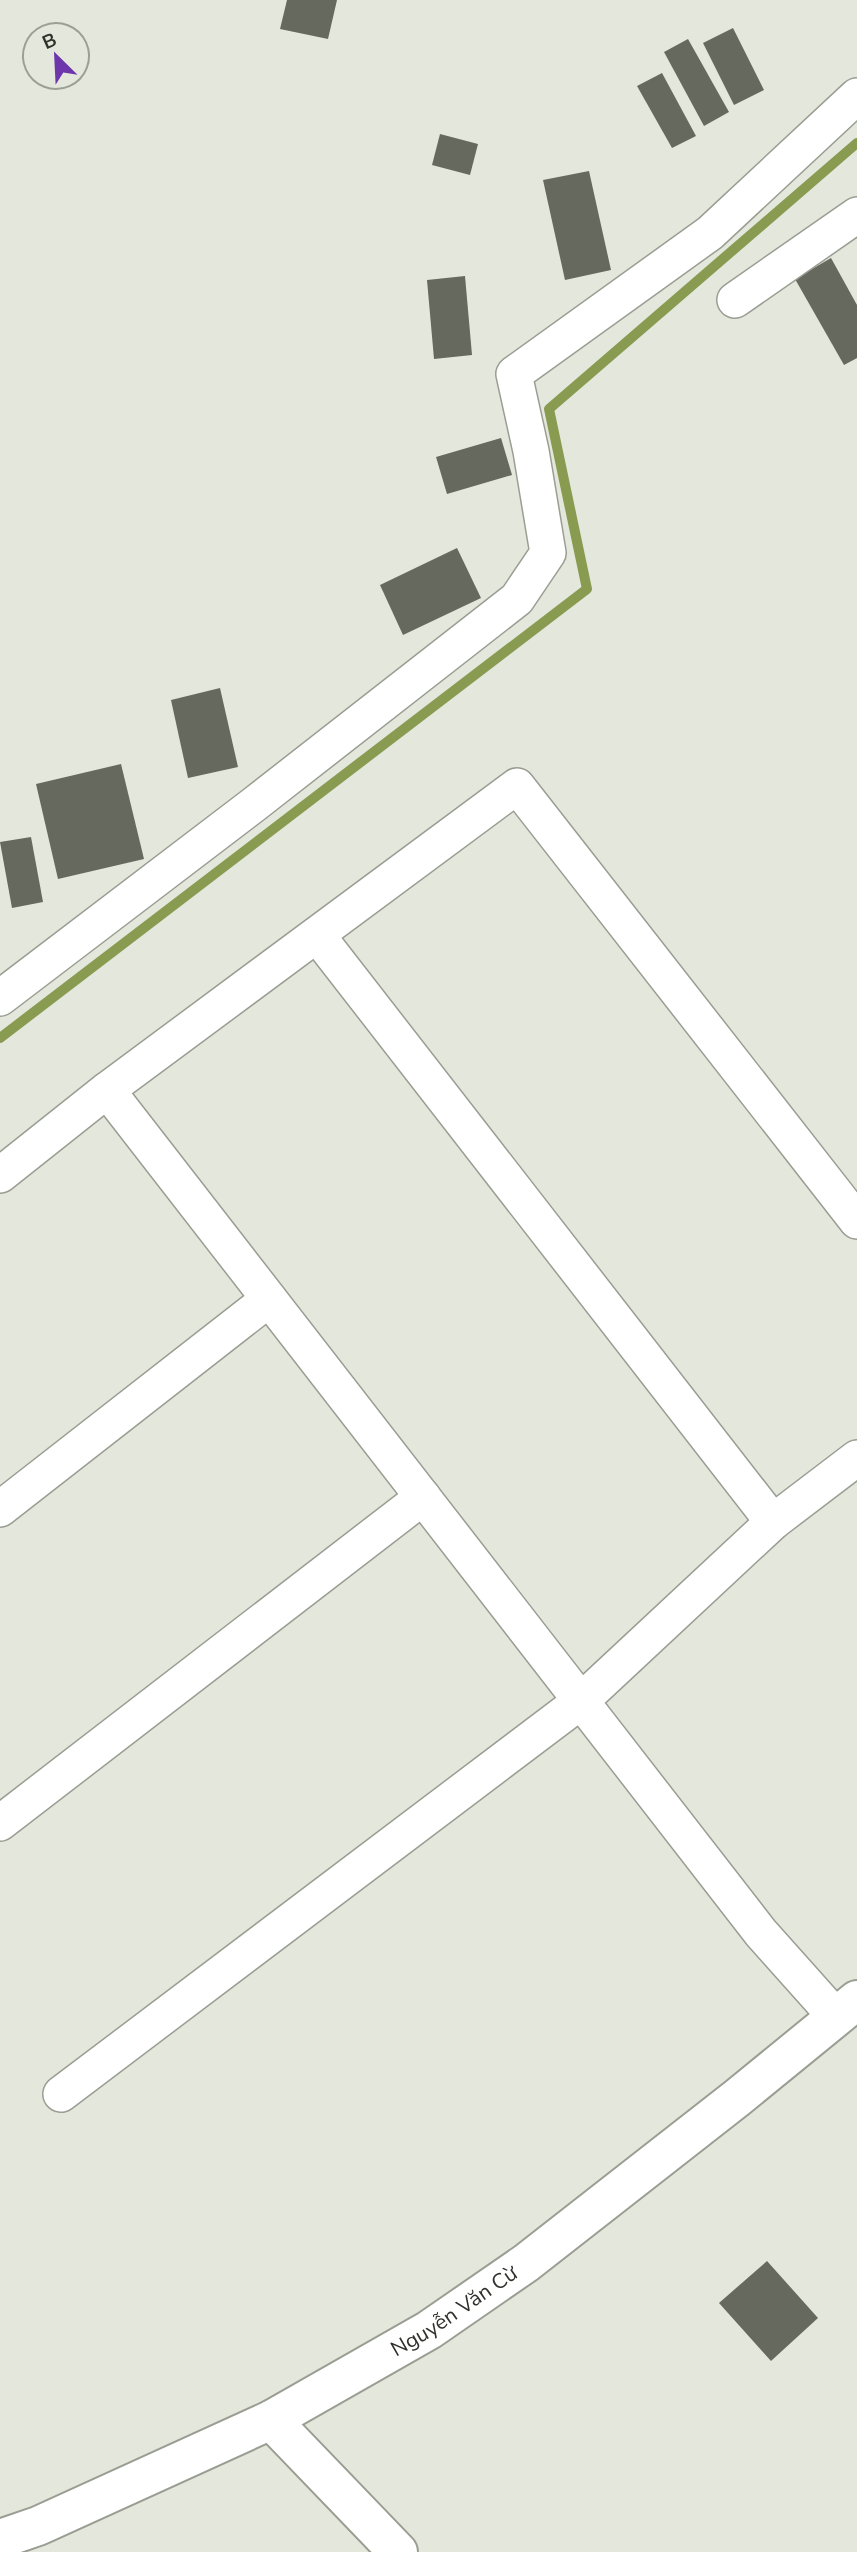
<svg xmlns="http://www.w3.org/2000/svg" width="857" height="2552" viewBox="0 0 857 2552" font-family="'Nunito Sans',sans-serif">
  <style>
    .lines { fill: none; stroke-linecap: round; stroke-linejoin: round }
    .stream { stroke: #889b51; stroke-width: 10 }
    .building { fill: #65695e }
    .minor-casing { stroke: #999d92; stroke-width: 38 }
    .secondary-casing { stroke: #999d92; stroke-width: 42 }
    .minor { stroke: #fff; stroke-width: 35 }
    .secondary { stroke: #fff; stroke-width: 38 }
    .labels { text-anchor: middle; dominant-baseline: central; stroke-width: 7; stroke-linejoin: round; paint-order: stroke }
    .street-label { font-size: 21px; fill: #30312c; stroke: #e4e8dc }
  </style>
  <rect width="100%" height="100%" fill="#e4e8dc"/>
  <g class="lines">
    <path class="stream" d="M0,1038L587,589L549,409L857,143"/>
  </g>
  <g class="building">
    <path d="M287,0H337L328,39L280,29Z"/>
    <path d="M733,28L764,90L734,105L703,43Z"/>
    <path d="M688,39L729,112L704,126L664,52Z"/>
    <path d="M662,73L696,136L672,148L637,86Z"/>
    <path d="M440,134L478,144L470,175L432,165Z"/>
    <path d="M589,171L611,270L565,280L543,180Z"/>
    <path d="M831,258L857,305V358L844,365L795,279Z"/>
    <path d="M465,276L472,355L434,359L427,280Z"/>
    <path d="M501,438L512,475L447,494L436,457Z"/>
    <path d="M457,548L481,598L403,635L380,585Z"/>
    <path d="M220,688L238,767L188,778L171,700Z"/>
    <path d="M121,764L144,859L58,879L36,784Z"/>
    <path d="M31,837L43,902L12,908L0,842Z"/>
    <path d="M767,2261L818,2318L771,2361L719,2303Z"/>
  </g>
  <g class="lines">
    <g class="minor-casing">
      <g id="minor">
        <path d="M735,300L857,215"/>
        <path d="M317,935L773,1522"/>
        <path d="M0,998L252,806L517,599L548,553L531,451L514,374L710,233L857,96"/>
        <path d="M107,1090L761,1933L836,2017"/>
        <path d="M0,1175L107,1090L517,786L857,1221"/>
        <path d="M0,1509L269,1299"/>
        <path d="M0,1823L423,1497"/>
        <path d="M61,2094L581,1701L773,1522L857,1458"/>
      </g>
    </g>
    <g class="secondary-casing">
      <g id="secondary">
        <path d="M271,2420L398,2552"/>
        <path id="s1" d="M0,2539L38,2526L271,2420L429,2330L526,2263L737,2098L857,2000"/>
      </g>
    </g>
    <use href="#minor" class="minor"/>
    <use href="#secondary" class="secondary"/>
  </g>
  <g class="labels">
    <g class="street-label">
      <text stroke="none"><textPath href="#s1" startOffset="509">Nguyễn Văn Cừ</textPath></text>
    </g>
  </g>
  <g transform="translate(56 56) rotate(336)"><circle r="33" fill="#e4e8dc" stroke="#9c9f96" stroke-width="2"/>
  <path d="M0-5L12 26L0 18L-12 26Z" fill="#6e36ac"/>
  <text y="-10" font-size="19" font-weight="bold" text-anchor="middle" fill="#30312c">B</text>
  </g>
</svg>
